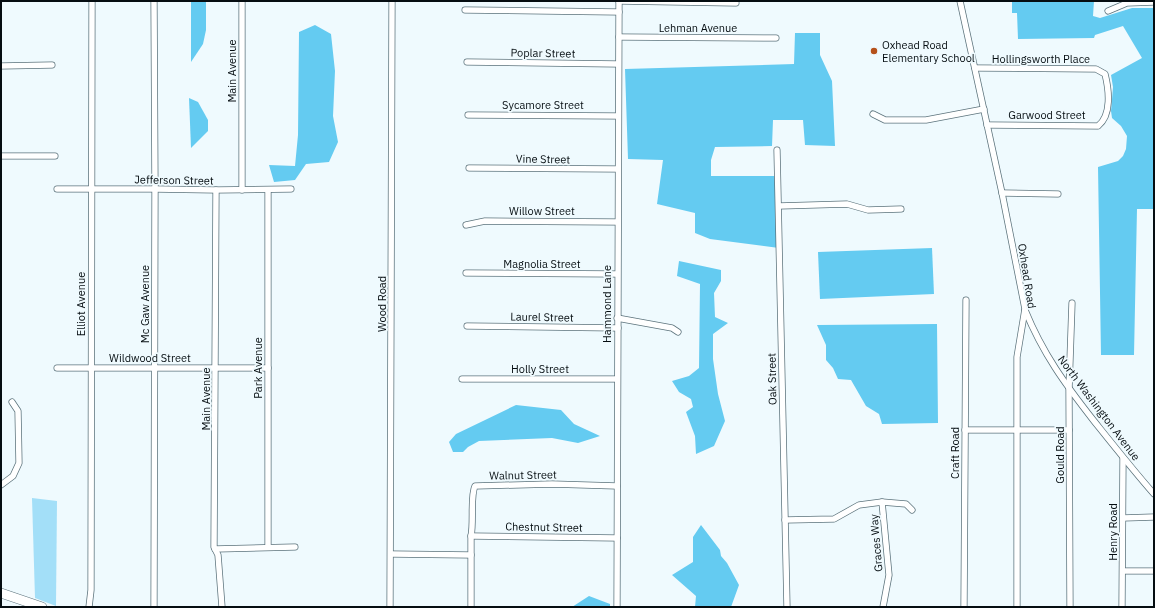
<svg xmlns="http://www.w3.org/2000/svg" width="1155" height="608" viewBox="0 0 1155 608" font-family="'IBM Plex Sans',sans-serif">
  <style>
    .green { fill: #a3dff8 }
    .forest { fill: #64cbf1 }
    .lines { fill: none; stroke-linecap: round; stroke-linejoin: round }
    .minor-casing { stroke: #5c737c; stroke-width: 7 }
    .primary-casing { stroke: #5c737c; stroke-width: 10 }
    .minor { stroke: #fff; stroke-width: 5.5 }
    .primary { stroke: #fff; stroke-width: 9 }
    .poi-dot { fill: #b5511b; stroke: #effafe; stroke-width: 1.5 }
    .labels { text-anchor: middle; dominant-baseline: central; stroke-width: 3.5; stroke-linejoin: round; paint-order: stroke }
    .street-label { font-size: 11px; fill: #050d11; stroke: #effafe }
    .poi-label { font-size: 11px; fill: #050d11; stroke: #effafe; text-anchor: start }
  </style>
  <rect width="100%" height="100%" fill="#effafe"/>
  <path class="green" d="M32,498L57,501L56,606L35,598Z"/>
  <g class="forest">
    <path d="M191,1H206V30L203,44L191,62Z"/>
    <path d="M1012,1H1094L1093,16L1100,18L1132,8H1154V209H1137L1134,355H1101L1098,167L1118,161L1123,156L1126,149L1127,136L1121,126L1112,118L1111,111L1113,87L1111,75L1142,58L1123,26L1095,35L1094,38L1018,39L1017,13H1012Z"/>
    <path d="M315,25L331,34L335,71L333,116L338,142L329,162L306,164L295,180L274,182L269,165L295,166L298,135L299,32Z"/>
    <path d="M795,33H820V55L832,81L835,146L805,145L803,120H773L772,146L715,147L711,160V176H778L779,248L710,239L695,233V213L657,204L663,160L628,159L625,69L794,64Z"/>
    <path d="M189,98L198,102L208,120V131L191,148Z"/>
    <path d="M932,248L934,294L820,299L818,252Z"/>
    <path d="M679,261L721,270V281L714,293L715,317L728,323L713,334V359L718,394L725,421L714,446L696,454L695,436L686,412L693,407L691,399L679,392L672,381L689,376L699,368L700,284L677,276Z"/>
    <path d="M937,324L938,423L882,424L879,414L866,406L851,380L838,379L833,368L826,360V345L817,325Z"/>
    <path d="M516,405L561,410L574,424L600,436L578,443L552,438L479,441L468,447L463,452H453L449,442L456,434Z"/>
    <path d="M701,525L720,550L721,556L727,563L739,585L731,607H695L696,596L672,575L693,562V537Z"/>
    <path d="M589,596L610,604V607H572Z"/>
  </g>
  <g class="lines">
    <g class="minor-casing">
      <g id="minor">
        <path d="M242,1V190"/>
        <path d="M619,1L736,3"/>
        <path d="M960,1L1002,193L1025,309L1017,357V607"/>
        <path d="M465,10L619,12"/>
        <path d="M1108,11L1127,3L1154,2"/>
        <path d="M619,37L776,38"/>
        <path d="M467,62L618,64"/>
        <path d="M1,66L52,65"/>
        <path d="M975,68L1096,69L1105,74C1109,90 1112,115 1098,126L987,125"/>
        <path d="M873,114L885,120H926L984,109"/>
        <path d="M468,115L618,116"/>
        <path d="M777,150L787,607"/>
        <path d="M1,156H55"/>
        <path d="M469,168L617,169"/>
        <path d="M57,189H155L216,190L291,189"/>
        <path d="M216,190L214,547L218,555L222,607"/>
        <path d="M1002,193L1058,194"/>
        <path d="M779,206L847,204L868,210L901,209"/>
        <path d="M466,225L485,221L617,222"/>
        <path d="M466,273L617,274"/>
        <path d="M1025,310C1043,354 1065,384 1094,421C1114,446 1133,470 1154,494"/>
        <path d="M617,318L672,328L678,332"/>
        <path d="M467,326L618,328"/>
        <path d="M57,368H268"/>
        <path d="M462,379H617"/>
        <path d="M965,430H1069"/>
        <path d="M1,485L13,476L19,463L18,411L12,402"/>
        <path d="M882,502L889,575L883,607"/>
        <path d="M1123,518L1154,517"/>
        <path d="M785,520L834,519L859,505L882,502L906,504L912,510"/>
        <path d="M471,536L617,538"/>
        <path d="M268,547V190"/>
        <path d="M215,549L295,547"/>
        <path d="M391,554L471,555"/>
        <path d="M1123,571H1154"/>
        <path d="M89,607L91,590L92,1"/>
        <path d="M154,607L155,189L154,1"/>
        <path d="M390,607L392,1"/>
        <path d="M471,607V536C474,523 470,496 475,486L552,484L617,486"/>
        <path d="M617,607L619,1"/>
        <path d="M964,607L966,300"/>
        <path d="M1070,607L1069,389L1072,303"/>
        <path d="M1122,607L1123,458"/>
      </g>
    </g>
    <g class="primary-casing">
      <path id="primary" d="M1,593L42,607"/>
    </g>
    <use href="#minor" class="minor"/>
    <use href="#primary" class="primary"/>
  </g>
  <circle class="poi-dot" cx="874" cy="51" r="4"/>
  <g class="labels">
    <g class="street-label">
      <text x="698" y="28">Lehman Avenue</text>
      <text transform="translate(543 53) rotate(1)">Poplar Street</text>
      <text x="1041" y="59">Hollingsworth Place</text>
      <text transform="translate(232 71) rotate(-90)">Main Avenue</text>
      <text x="543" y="105">Sycamore Street</text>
      <text x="1047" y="115">Garwood Street</text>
      <text transform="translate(543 159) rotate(1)">Vine Street</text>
      <text transform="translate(174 180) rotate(1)">Jefferson Street</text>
      <text x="542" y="211">Willow Street</text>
      <text x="542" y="264">Magnolia Street</text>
      <text transform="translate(1027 276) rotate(81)">Oxhead Road</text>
      <text transform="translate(81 304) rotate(-90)">Elliot Avenue</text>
      <text transform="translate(145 304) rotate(-90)">Mc Gaw Avenue</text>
      <text transform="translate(382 304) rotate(-90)">Wood Road</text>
      <text transform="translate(607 304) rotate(-90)">Hammond Lane</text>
      <text transform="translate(542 317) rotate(1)">Laurel Street</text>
      <text x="150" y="358">Wildwood Street</text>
      <text transform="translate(258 368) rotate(-90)">Park Avenue</text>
      <text x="540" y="369">Holly Street</text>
      <text transform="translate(772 379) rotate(-91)">Oak Street</text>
      <text transform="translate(206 399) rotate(-90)">Main Avenue</text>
      <text transform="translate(1099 408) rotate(53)">North Washington Avenue</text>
      <text transform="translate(955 453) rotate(-90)">Craft Road</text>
      <text transform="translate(1060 455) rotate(-90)">Gould Road</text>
      <text transform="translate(523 475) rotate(-1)">Walnut Street</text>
      <text transform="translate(544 527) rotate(1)">Chestnut Street</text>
      <text transform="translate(1113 532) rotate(-90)">Henry Road</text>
      <text transform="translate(876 543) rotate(-95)">Graces Way</text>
    </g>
    <g class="poi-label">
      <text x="882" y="45">Oxhead Road<tspan x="882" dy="13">Elementary School</tspan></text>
    </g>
  </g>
  <rect width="1155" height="608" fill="none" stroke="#050d11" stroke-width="4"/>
</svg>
